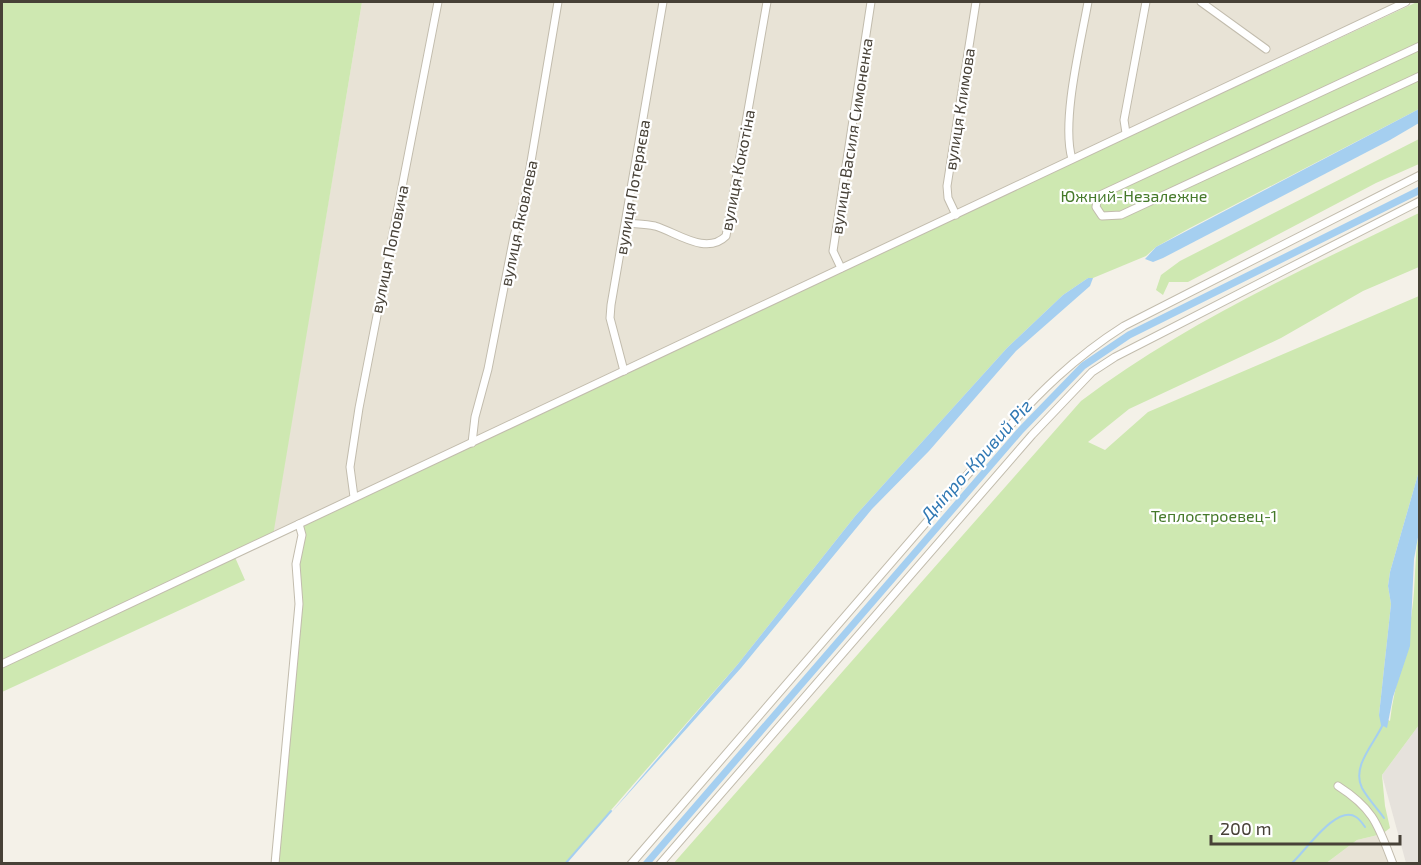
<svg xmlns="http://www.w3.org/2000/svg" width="1421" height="865" viewBox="0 0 1421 865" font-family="'Exo 2',sans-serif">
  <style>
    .residential { fill: #e8e3d6 }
    .industrial { fill: #e6e2dc }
    .green { fill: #cee8b1 }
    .water { fill: #a5cff0 }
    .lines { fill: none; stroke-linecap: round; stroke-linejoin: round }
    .stream { stroke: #a5cff0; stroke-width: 2 }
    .canal { stroke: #a5cff0; stroke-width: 7 }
    .street-casing { stroke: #c2bcad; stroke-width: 9 }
    .street { stroke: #fff; stroke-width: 7 }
    .labels { text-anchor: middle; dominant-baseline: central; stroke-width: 4.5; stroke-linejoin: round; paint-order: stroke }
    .street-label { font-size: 16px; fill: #474137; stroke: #fff }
    .park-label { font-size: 16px; fill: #45792a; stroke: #fff }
    .water-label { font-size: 18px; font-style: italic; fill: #3078b3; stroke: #fff }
  </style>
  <rect width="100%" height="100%" fill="#f4f1e8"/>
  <g class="residential">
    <path d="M362,2H1400L273,532Z"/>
    <path d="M1382,834L1393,864H1325L1357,840Z"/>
  </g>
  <path class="industrial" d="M1419,725V863H1406L1382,775Z"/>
  <g class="green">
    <path d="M2,2H362L273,536L234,555L245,580L2,692Z"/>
    <path d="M1417,2H1419V109L1188,229L1156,247L1146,256L1093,278H1088L1063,295L1007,348L856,515L738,664L565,863L275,864L299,604L296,564L301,544L299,524Z"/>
    <path d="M1419,139V164L1376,183L1188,282H1169L1163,295L1156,290L1161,275L1180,261Z"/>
    <path d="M1419,213V267L1363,291L1281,338L1129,409L1088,442L1105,450L1148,412L1419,296V471L1390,572L1388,586L1391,604L1379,715L1390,721C1394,684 1408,648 1412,611C1416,584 1414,559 1419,532V725L1382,775L1385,806L1390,828L1382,834L1357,840L1325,864H673L1081,401C1184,323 1304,269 1419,213Z"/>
  </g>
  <g class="water">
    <path d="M1419,109V123L1390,140L1163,258L1153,262L1145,259L1156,247Z"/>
    <path d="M1088,278H1093L1090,286L1016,351L929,451L872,509L741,668L610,814L738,664L856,515L1007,348L1063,295Z"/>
    <path d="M1419,471V532L1414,559L1410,646L1393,697L1387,728L1381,725L1379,715L1391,604L1388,586L1390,572Z"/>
  </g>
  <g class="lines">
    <g class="stream">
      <path d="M1383,724C1375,743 1351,766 1362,788C1368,799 1377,808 1384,818"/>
      <path d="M565,864L611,811"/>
      <path d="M1291,864C1305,852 1336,804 1356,817C1359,819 1363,824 1365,827"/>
    </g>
    <path class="canal" d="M646,864L1021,430L1083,366L1129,335L1420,190"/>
    <g class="street-casing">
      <g id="street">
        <path d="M1201,2L1266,49"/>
        <path d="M1420,46L1098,196L1096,207L1102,216L1121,215L1420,76"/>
        <path d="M1126,133L1124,120L1146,2"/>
        <path d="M1072,159C1061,121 1081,42 1088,2"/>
        <path d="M956,215L948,198L947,186L976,2"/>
        <path d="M626,223C636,224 646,224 655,226C676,232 706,256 726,236L767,2"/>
        <path d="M841,268L833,251L871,2"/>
        <path d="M624,371L610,318L611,305L663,2"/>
        <path d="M472,443L475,417L488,369L514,236L525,197L558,2"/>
        <path d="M354,497L350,467L359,408L438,2"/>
        <path d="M2,664L1406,2"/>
        <path d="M1338,786C1374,809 1378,825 1393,864"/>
        <path d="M275,864L299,604L296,564L302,535L299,524"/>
        <path d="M631,864L1000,437C1037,394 1075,357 1124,326L1420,175"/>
        <path d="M660,864L1032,435L1092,372L1115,357L1420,201"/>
      </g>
    </g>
    <use href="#street" class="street"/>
  </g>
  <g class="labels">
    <g class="street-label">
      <text transform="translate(959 109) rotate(-81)">вулиця Климова</text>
      <text transform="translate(851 136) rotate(-81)">вулиця Василя Симоненка</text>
      <text transform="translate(737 170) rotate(-79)">вулиця Кокотіна</text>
      <text transform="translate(632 187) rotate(-80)">вулиця Потеряєва</text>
      <text transform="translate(518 223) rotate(-78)">вулиця Яковлева</text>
      <text transform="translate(389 249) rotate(-78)">вулиця Поповича</text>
    </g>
    <g class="park-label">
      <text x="1134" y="195">Южний-Незалежне</text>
      <text x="1214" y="515">Теплостроевец-1</text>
    </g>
    <g class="water-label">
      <text transform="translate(976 460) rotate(-48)">Дніпро-Кривий Ріг</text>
    </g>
  </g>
  <rect width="1421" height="865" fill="none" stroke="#474137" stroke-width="6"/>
  <path d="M1211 835v9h189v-9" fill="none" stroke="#474137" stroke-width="3"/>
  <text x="1220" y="835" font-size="18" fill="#474137" stroke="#ffffff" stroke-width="4.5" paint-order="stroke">200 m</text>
</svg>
